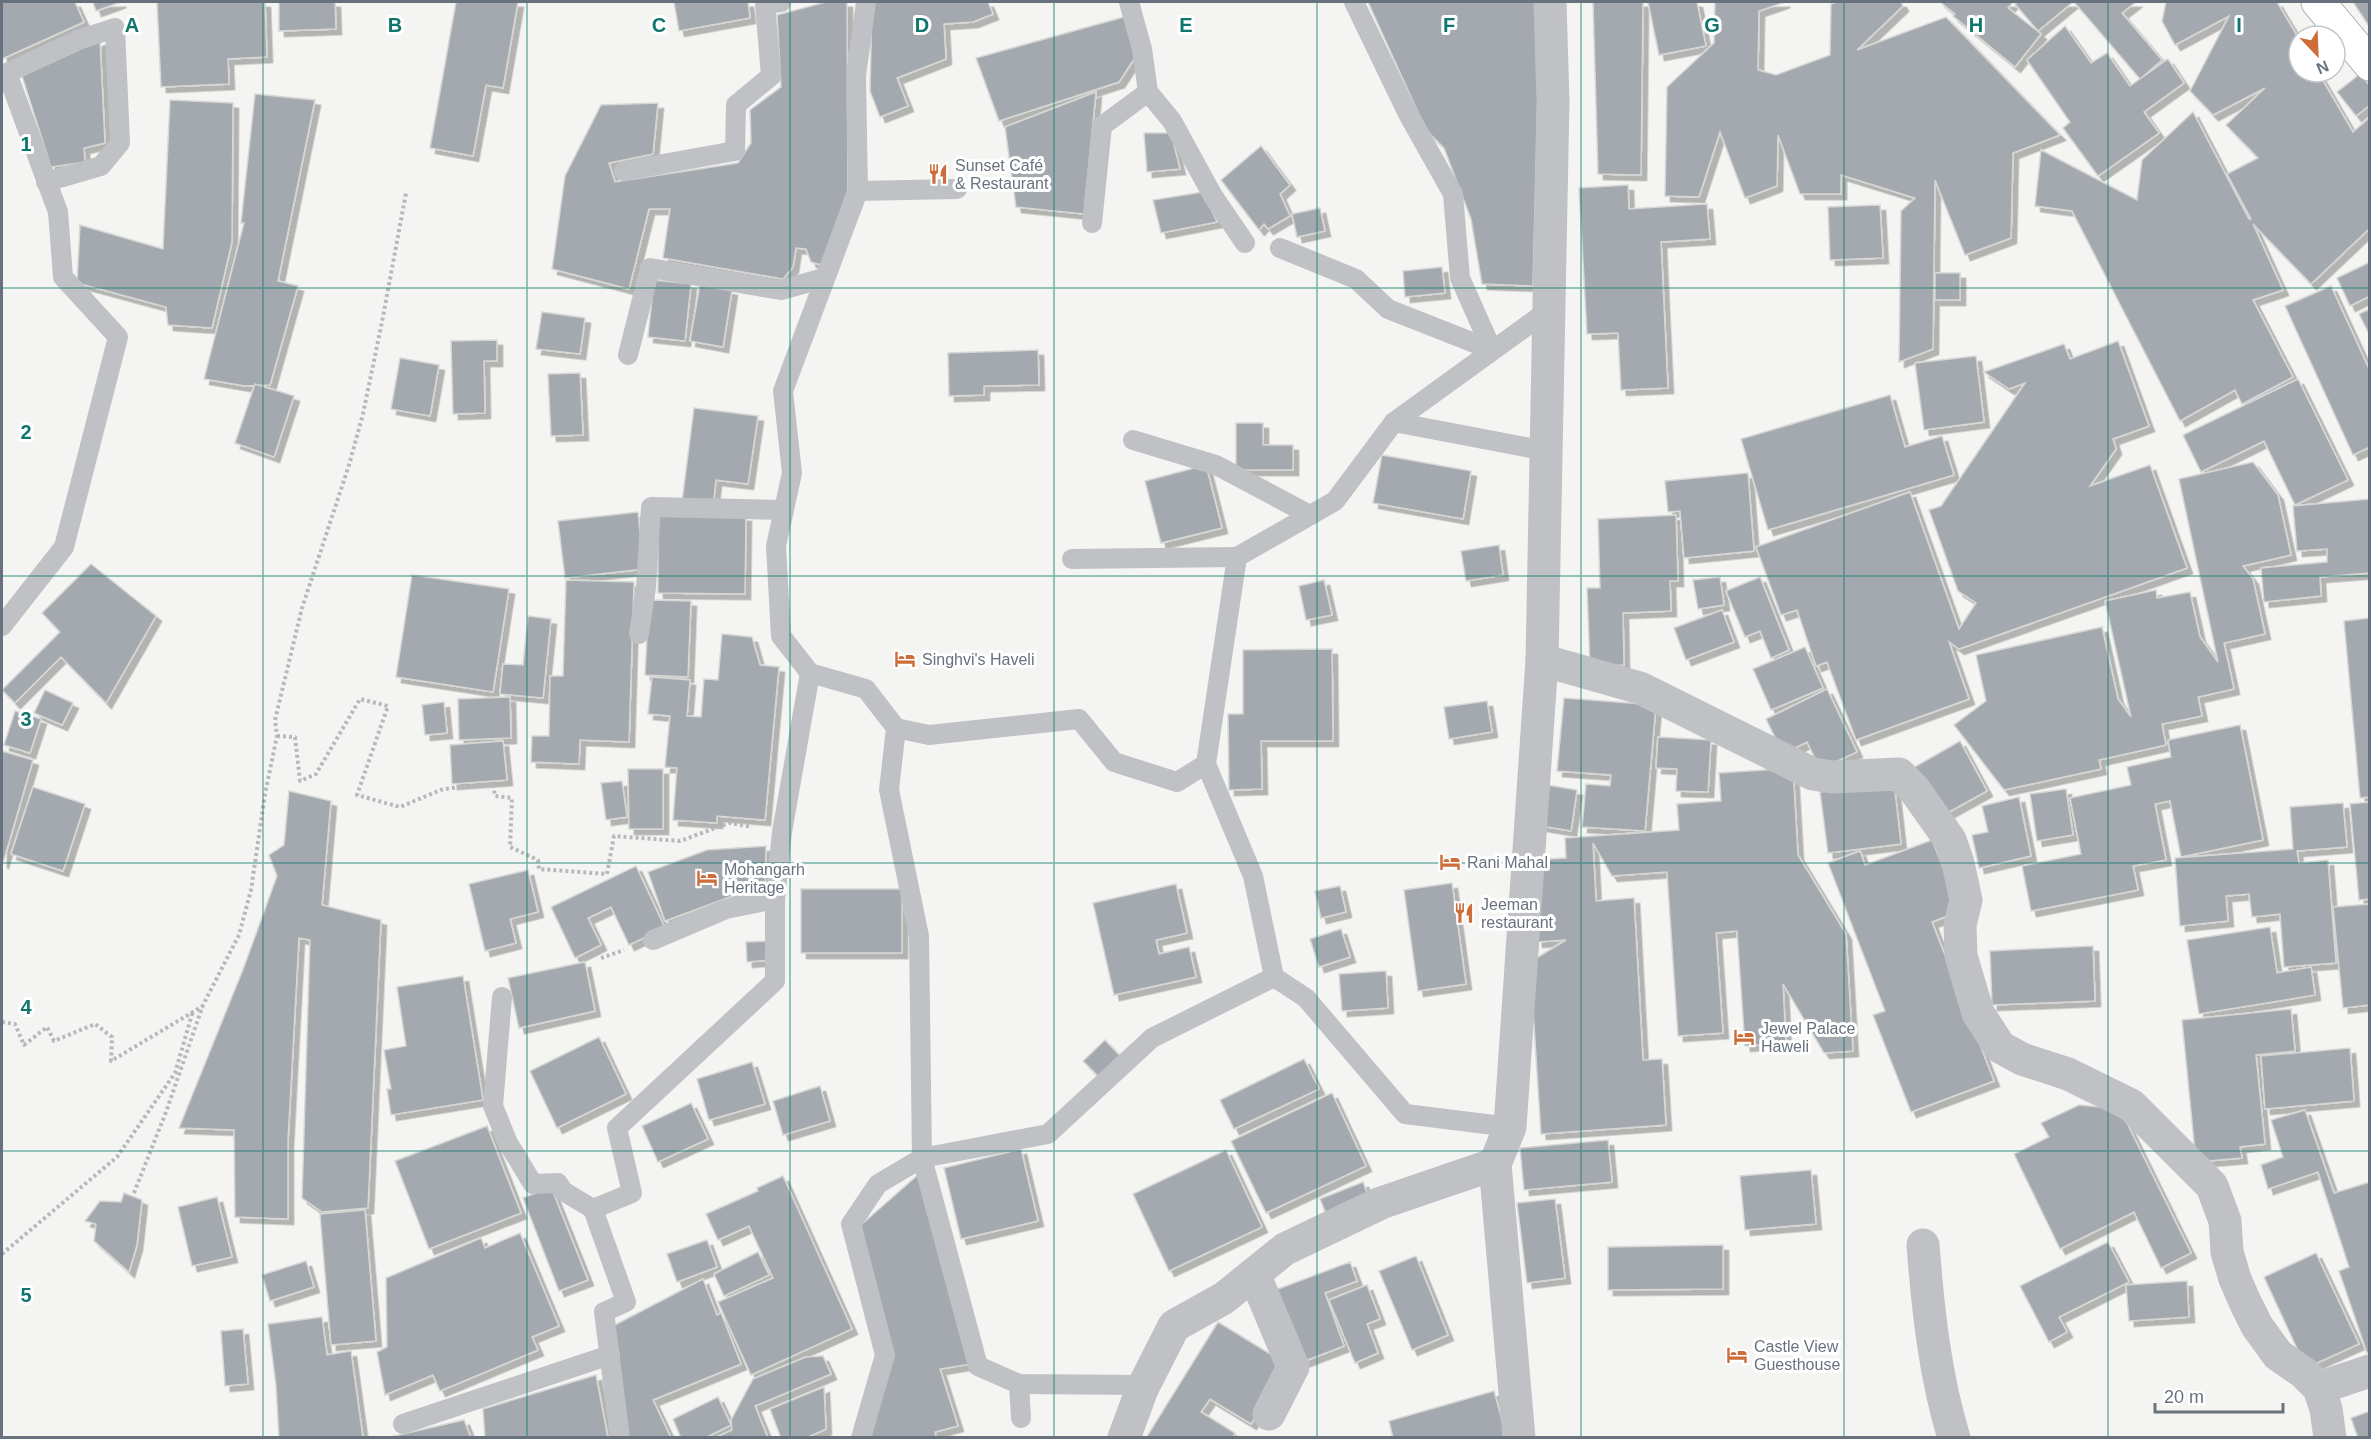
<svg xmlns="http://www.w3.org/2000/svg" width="2371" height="1439" viewBox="0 0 2371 1439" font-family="Helvetica,sans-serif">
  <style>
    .building { fill: #a3a9af; stroke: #d6d6d4; stroke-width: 1.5; filter: url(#shadow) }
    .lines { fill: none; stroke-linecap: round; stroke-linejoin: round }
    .secondary-casing { stroke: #afb3b7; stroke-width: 35 }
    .path { stroke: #b6b8bb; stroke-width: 4; stroke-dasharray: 3 3; stroke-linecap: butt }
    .lane { stroke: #bfc1c5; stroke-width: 20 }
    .street { stroke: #bfc1c5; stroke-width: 33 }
    .secondary { stroke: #fff; stroke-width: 33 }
    .grid { fill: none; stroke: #0f766e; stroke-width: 1.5; stroke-opacity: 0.55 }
    .labels { text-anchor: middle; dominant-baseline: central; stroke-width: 6; stroke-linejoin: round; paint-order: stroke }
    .poi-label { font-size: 16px; fill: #68727f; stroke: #fff; text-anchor: start }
    .grid-label { font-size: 20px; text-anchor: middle; font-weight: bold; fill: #0f766e; stroke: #fff; stroke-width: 6; stroke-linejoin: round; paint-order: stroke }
  </style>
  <defs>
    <filter id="shadow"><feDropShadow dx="5.5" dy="5.5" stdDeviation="0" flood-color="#0004"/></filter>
  </defs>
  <rect width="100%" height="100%" fill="#f4f5f2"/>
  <g class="building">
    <path d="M2,2H75L84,22L2,59Z"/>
    <path d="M93,2H121L96,11Z"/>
    <path d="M157,2H265L267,57L228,59L229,84L161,87Z"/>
    <path d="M279,2H335L336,29L279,31Z"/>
    <path d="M456,2H518L503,88L486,85L473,156L430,148Z"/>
    <path d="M674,2H748L750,18L679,31Z"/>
    <path d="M826,2H847L848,190L821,265L811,262L806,249L796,248L793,267L783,279L663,258L670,209H649L629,289L552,269L565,176L601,105L658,103L653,154L609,163L615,182L738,163L751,143L750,110L781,87L777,15Z"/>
    <path d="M872,2H988L993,14L973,22L944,24L946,59L897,78L908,106L880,117L870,91Z"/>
    <path d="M1368,2H1536L1538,92L1533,286L1482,284L1471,219L1444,148L1426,130Z"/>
    <path d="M1593,2H1643L1641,175L1598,174Z"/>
    <path d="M1648,2H1697L1706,46L1659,55Z"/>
    <path d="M1715,2H1785L1759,11L1758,70L1776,75L1830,55L1831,4L1837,2H1901L1903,6L1857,50L1946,17L2060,135L2013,153L2011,238L1965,255L1935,180L1933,349L1899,362L1901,211L1915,198L1841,175V194H1800L1778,135L1777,186L1745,198L1720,132L1699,197L1665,196L1667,87L1714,43Z"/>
    <path d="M1940,2H2013L2008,8L2041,34L2015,67L1953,16L1955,14Z"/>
    <path d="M2018,2H2073L2038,31L2015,4Z"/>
    <path d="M2074,2H2136L2122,13L2162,60L2140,79Z"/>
    <path d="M2166,2H2277L2299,39V72H2318L2353,132L2370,117V228L2311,284L2253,224L2283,290L2253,300L2293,377L2242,404L2235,390L2180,421L2072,211L2035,206L2041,150L2137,200L2142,160L2193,112L2249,219H2251L2227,174L2258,158L2226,125L2265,88L2213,115L2190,91L2229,16L2175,45L2162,21Z"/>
    <path d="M2353,2H2370V28Z"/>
    <path d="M1124,17L1136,56L1119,82L999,121L976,58Z"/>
    <path d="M2065,26L2091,63L2107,53L2130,86L2168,59L2184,83L2144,112L2159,133L2098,176L2063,128L2070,122L2027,60Z"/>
    <path d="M100,40L105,143L84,148L85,162L51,167L22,76Z"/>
    <path d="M2360,74L2370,86V105L2356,116L2337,92Z"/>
    <path d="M1096,92L1084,214L1016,207L1005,127Z"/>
    <path d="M255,94L315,100L278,281L298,286L270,385L245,386L204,379L244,223H241Z"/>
    <path d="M170,100L233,103L232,242L212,328L168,325L166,307L77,283L80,225L163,249Z"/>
    <path d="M1144,133H1171L1180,169L1147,172Z"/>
    <path d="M1261,146L1290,185L1280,194L1290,216L1268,229L1264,224L1259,230L1221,180Z"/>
    <path d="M1628,185L1629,209L1707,204L1710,239L1661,242L1668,388L1621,390L1618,333L1587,334L1579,188Z"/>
    <path d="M1203,192L1217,222L1161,233L1153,200Z"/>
    <path d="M1880,205L1883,258L1830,260L1828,207Z"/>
    <path d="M1320,208L1325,231L1297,237L1292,214Z"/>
    <path d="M2370,262V296L2350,306L2337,278Z"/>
    <path d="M1442,267L1445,293L1405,297L1403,271Z"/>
    <rect x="1935" y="273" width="25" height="27"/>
    <path d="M654,280L691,284L685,341L648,337Z"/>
    <path d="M700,284L732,290L723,347L690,341Z"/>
    <path d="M2331,286L2370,371V447L2353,455L2285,306Z"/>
    <path d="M2370,309V336L2359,314Z"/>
    <path d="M542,312L585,318L580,354L536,349Z"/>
    <path d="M497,340V361H484L485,413L453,414L451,341Z"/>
    <path d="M2118,341L2149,426L2113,439L2116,449L2090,486L2150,465L2187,568L1959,649L1949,642L1969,699L1856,740L1827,662L1816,666L1797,610L1781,615L1756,547L1910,492L1959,629L1976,603L1958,591L1929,510L1941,506L2025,383L2009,389L1984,372L2064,344L2070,359Z"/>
    <path d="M1038,350L1039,385L984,386V395L949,396L948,353Z"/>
    <path d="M1976,356L1984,422L1924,430L1915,363Z"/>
    <path d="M400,358L439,365L430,416L391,409Z"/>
    <path d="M580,373L583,435L551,436L548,374Z"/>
    <path d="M2298,379L2348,480L2295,505L2264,441L2201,472L2183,435Z"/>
    <path d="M255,384L294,396L274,457L235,443Z"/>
    <path d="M1890,395L1905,447L1942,436L1954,475L1768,530L1741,439Z"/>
    <path d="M694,408L758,416L748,484L716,480L713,506L682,502Z"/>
    <path d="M1236,423H1263V445H1293V470H1236Z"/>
    <path d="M1382,455L1471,471L1463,519L1373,503Z"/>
    <path d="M2253,462L2278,495L2291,555L2243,566L2253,579L2265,634L2224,643L2234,689L2198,697L2202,716L2162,724L2166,745L2099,760L2101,769L2004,790L1954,725L1986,701L1976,655L2102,627L2118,699L2131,717L2105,601L2156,590L2157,598L2190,592L2200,637L2218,662L2179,479Z"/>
    <path d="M1206,465L1222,528L1161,543L1145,481Z"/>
    <path d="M1748,473L1754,551L1684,558L1680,511L1668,512L1665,481Z"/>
    <path d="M2370,499V573L2320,577L2321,596L2264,602L2261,568L2327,562V549L2297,551L2293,506Z"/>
    <path d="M638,512L644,569L565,578L558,521Z"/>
    <path d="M658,515L746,516L745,594L658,593Z"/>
    <path d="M1676,515L1678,581H1670L1671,611L1623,613L1624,665L1590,666L1587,588H1600L1598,519Z"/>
    <path d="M1499,545L1503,575L1466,581L1461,551Z"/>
    <path d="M91,564L156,616L106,703L61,657L15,703L2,690L60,632L42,613Z"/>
    <path d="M412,575L509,589L493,692L396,677Z"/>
    <path d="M1720,577L1724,605L1698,609L1693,580Z"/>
    <path d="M1760,577L1789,650L1771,658L1760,631L1745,637L1726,591Z"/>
    <path d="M566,580L634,582L629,742L580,740L579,764L531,762L532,736H549L550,676H563Z"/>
    <path d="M1324,580L1332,615L1306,620L1299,586Z"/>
    <path d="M649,600L691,601L688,677L645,675Z"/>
    <path d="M1722,610L1734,642L1686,660L1674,628Z"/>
    <path d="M528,616L551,619L543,698L500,694L503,664L523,665Z"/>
    <path d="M2370,618V797L2360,798L2344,621Z"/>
    <path d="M722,634L752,637L760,665L779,667L765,820L717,816V823L673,820L677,768L665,767L670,716L648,714L652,677L690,680L687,716L701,717L704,679L718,680Z"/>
    <path d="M1805,647L1823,688L1771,710L1753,669Z"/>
    <path d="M1332,649L1333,741H1261L1262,789L1229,790L1228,714H1243V650Z"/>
    <path d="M1827,689L1857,752L1820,769L1807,742L1783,754L1766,719Z"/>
    <path d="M45,690L73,703L62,725L34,713Z"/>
    <path d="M510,697L511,738L459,740L458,699Z"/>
    <path d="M1564,698L1656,705L1645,831L1582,827L1586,784L1610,786L1611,775L1557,771Z"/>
    <path d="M1487,701L1492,732L1449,739L1444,707Z"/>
    <path d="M444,702L447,733L425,735L422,705Z"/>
    <path d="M15,711L41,719L30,753L4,745Z"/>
    <path d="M2240,725L2263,840L2181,857L2170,801L2155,804L2166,860L2133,866L2138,890L2031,911L2022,866L2081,854L2070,798L2131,785L2127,767L2171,757L2168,740Z"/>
    <path d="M1658,737L1711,740L1708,792L1676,791L1677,769L1656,768Z"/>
    <path d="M503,741L507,780L452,784L450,745Z"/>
    <path d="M1960,741L1987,791L1940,817L1913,768Z"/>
    <path d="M2,751L33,760L3,863L2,862Z"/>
    <path d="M1793,768L1798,855L1846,934L1853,1051L1824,1053L1783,984L1786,1043L1745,1046L1737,931L1716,933L1723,1033L1678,1036L1667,872L1612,876L1593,843L1596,901L1634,898L1643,1060L1662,1059L1666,1125L1541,1134L1530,962L1566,940L1537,942L1532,860L1566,858L1565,838L1679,830L1677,804L1721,801L1719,773Z"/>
    <path d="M628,769H663V829H629Z"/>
    <path d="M622,781L627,817L606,820L601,783Z"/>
    <path d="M1894,783L1901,844L1828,853L1820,792Z"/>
    <path d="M1547,785L1577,790L1571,831L1541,826Z"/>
    <path d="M33,787L85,804L63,871L11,854Z"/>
    <path d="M2066,789L2073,835L2037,841L2030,794Z"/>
    <path d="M289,791L331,801L322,905L381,920L368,1208L322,1212L302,1198L310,940L299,938L288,1141V1219L235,1217L234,1130L179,1128L244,967L277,876L269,855L284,845Z"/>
    <path d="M2019,797L2031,856L1979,868L1972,835L1988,832L1982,806Z"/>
    <path d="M2370,802V899L2359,900L2350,804Z"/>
    <path d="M2343,803L2347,847L2297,851L2299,863L2328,860L2336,963L2284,967L2280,914L2252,917L2249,894L2226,896L2228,921L2180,926L2175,858L2293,849L2290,807Z"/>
    <path d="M1932,840L1960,911L1932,922L1994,1081L1911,1112L1873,1015L1885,1011L1828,863L1860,851L1865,865Z"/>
    <path d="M766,846L765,884L665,921L648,872L707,850Z"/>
    <path d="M636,866L665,928L629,945L611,907L588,918L601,945L575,958L551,907Z"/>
    <path d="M528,870L538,912L510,919L516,943L485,951L469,884Z"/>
    <path d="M1452,883L1466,984L1418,991L1404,890Z"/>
    <path d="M1176,884L1187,933L1156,940L1159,954L1189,947L1196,977L1114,995L1093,903Z"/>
    <path d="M1340,886L1346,912L1321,918L1315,891Z"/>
    <rect x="801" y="889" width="101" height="64"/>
    <path d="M2370,904V1012L2369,1005L2343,1008L2333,907Z"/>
    <path d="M2270,927L2277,973L2311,967L2315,995L2199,1014L2187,940Z"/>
    <path d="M1341,929L1350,957L1319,967L1310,939Z"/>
    <path d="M768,941L770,960L747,962L746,942Z"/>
    <path d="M2093,946L2095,1001L1992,1005L1990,951Z"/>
    <path d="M585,962L595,1011L519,1028L508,978Z"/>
    <path d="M1386,971L1388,1008L1342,1011L1339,974Z"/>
    <path d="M463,976L483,1100L391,1115L387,1089H391L384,1050L406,1046L397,987Z"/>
    <path d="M2291,1009L2295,1051L2256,1055L2265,1144L2240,1147L2242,1158L2196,1162L2182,1020Z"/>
    <path d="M599,1037L626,1094L557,1128L530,1071Z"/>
    <path d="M1105,1040L1122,1058L1101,1079L1083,1061Z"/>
    <path d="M2350,1048L2354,1101L2265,1109L2261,1056Z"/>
    <path d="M1304,1059L1319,1089L1234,1129L1220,1100Z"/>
    <path d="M752,1062L765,1104L709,1120L697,1079Z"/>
    <path d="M820,1086L830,1121L783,1135L773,1101Z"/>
    <path d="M1332,1093L1366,1166L1266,1213L1231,1141Z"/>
    <path d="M691,1103L708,1139L658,1162L642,1126Z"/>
    <path d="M2079,1105L2120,1109L2191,1253L2161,1268L2134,1212L2060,1249L2014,1154L2049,1137L2041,1123Z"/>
    <path d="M2305,1110L2334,1193L2370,1182V1352L2367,1353L2339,1271L2349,1267L2318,1172L2268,1189L2261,1165L2283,1157L2271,1120Z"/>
    <path d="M487,1126L521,1213L429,1249L395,1161Z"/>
    <path d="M1608,1140L1612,1182L1524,1190L1520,1148Z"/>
    <path d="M1021,1149L1038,1221L961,1239L944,1168Z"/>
    <path d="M1226,1150L1262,1227L1169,1271L1133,1194Z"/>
    <path d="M1811,1170L1816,1224L1745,1230L1740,1176Z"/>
    <path d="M920,1173L971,1364L940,1369L958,1426L935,1432L936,1438H868L883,1376L861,1225Z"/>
    <path d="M783,1176L852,1329L751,1375L718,1302L773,1278L749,1226L718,1240L706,1214L758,1191L757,1188Z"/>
    <path d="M1363,1182L1371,1204L1329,1221L1320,1199Z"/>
    <path d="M551,1187L588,1280L559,1291L523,1198Z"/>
    <path d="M124,1193L142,1200L137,1245L129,1272L94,1241L96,1224L85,1221L100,1201L121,1202Z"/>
    <path d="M217,1197L232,1257L192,1266L178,1207Z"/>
    <path d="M1555,1199L1565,1278L1527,1283L1517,1203Z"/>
    <path d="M365,1210L376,1341L331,1345L320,1214Z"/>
    <path d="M520,1233L559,1326L532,1337L538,1350L440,1391L433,1375L385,1395L377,1352L387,1347L386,1278L481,1238L485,1248Z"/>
    <path d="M707,1240L717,1267L677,1282L667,1254Z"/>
    <path d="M2108,1242L2129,1282L2059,1317L2067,1332L2049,1342L2020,1286Z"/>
    <path d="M1723,1245V1289L1608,1290V1247Z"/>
    <path d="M758,1252L769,1275L724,1296L714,1274Z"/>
    <path d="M2316,1253L2359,1344L2306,1368L2264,1277Z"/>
    <path d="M1416,1256L1448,1335L1412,1350L1379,1271Z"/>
    <path d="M306,1261L314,1287L270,1301L262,1275Z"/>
    <path d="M1350,1262L1357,1281L1325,1293L1344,1346L1297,1364L1270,1292Z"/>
    <path d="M703,1279L717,1315L721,1313L741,1364L653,1400L671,1438H625L611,1327Z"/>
    <path d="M2187,1281L2189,1317L2129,1321L2126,1285Z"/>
    <path d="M1367,1285L1380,1319L1367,1324L1378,1353L1355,1363L1329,1300Z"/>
    <path d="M322,1317L327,1355L351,1351L363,1438H279L276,1385L268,1324Z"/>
    <path d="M1218,1322L1288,1365L1251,1424L1210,1399L1201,1412L1235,1433L1233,1438H1146Z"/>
    <path d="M243,1329L248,1384L225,1386L221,1331Z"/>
    <path d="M823,1356L831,1374L755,1406L768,1438H715L732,1430L731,1420L753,1379L806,1357Z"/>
    <path d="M596,1375L608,1438H485L483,1409Z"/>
    <path d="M824,1387L826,1429L810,1436L812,1438H781L770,1409Z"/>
    <path d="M1494,1391L1507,1438H1393L1389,1421Z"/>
    <path d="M718,1397L731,1425L705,1438H681L673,1419Z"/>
    <path d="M2370,1411V1438H2358L2351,1418Z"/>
    <path d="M464,1420L471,1438H386Z"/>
  </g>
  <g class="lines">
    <g class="secondary-casing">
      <path id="secondary" d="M2318,2L2370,64"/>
    </g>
    <g class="path">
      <path d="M277,736L295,737L300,781L316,774L360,699L388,706L357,795L400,807L443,789L493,784L495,796L512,798L510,847L538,860L539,869L607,874L614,836L680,841L729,823L752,827"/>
      <path d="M601,958L624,950"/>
      <path d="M2,1022L15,1024L24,1045L47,1027L54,1041L95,1024L112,1037L111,1061L203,1006"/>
      <path d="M134,1193L166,1112L203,1005L239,935L251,890L265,794L277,736L275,720L302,608L349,465L363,414L382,322L406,193"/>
      <path d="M2,1254L117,1157L175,1073L193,1011"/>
    </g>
    <g class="lane">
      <path d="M866,2L856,76L858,191L783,391L792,473L776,546L781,636L810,673L866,689L896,728L929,735L1079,719L1114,762L1177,782L1206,764"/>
      <path d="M1129,2L1142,49L1148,92L1172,121L1213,196L1245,243"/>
      <path d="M1354,2L1407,112L1453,194L1460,278L1492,350"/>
      <path d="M7,73L78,40L115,28L120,143L101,166L46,182"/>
      <path d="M2,74L7,73L58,212L63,277L118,337L64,547L2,626"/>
      <path d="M624,171L735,151L736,105L771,76L765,4L781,2"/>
      <path d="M858,191L957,189"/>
      <path d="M1092,223L1102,126L1148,92"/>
      <path d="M1280,248L1356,279L1388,309L1492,350"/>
      <path d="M628,355L650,268L781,290L824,278"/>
      <path d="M1394,422L1546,451"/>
      <path d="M1133,440L1216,465L1310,515"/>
      <path d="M1072,559L1237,557"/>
      <path d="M639,634L646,587L651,507L784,510"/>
      <path d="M896,728L889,790L919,936L922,1158L978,1366L1019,1384L1143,1385"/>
      <path d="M653,940L726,909L775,899"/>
      <path d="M502,997L493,1106L508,1143L533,1184L558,1183L563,1191L593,1209"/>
      <path d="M1510,1127L1405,1114L1306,998L1274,977L1253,876L1206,764L1237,557L1335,501L1394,422L1550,309"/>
      <path d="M1019,1384L1021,1418"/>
      <path d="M403,1424L610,1355"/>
      <path d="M620,1438L604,1312L626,1302L593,1209L632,1193L617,1128L775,981V899L782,832L810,673"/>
      <path d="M861,1438L885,1355L851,1224L878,1184L922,1158L1048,1134L1152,1038L1274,977"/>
    </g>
    <g class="street">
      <path d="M1542,660L1640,688L1813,774L1832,777L1899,774L1914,789L1950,840L1958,863L1966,900L1960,925L1961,956L1978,1013L2000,1047L2022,1059L2068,1074L2131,1105L2212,1186L2225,1221L2227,1252L2235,1279L2245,1302L2257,1326L2278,1355L2304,1373L2319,1388L2326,1409L2330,1438"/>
      <path d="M1923,1245C1928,1310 1935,1376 1954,1438"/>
      <path d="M1254,1274L1293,1367L1269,1414"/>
      <path d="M2319,1388L2370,1371"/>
      <path d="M1124,1438L1142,1389L1174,1326L1224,1298L1285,1249L1381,1203L1495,1164"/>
      <path d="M1519,1438L1495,1164L1510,1127L1542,660L1553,101L1550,2"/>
    </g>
    <use href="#secondary" class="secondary"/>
  </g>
  <path class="grid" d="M263,2V1438M527,2V1438M790,2V1438M1054,2V1438M1317,2V1438M1581,2V1438M1844,2V1438M2108,2V1438M2,288H2370M2,576H2370M2,863H2370M2,1151H2370"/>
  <defs>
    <g id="restaurant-bare" transform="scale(1.62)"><path d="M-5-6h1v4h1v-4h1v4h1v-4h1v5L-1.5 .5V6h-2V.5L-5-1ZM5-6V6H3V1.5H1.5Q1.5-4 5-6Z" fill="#cc6d3a" stroke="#fff" stroke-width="2.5" paint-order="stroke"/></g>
    <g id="hotel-bare" transform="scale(1.62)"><path d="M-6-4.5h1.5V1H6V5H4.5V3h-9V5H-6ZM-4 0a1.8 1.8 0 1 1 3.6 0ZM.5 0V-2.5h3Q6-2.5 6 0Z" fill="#cc6d3a" stroke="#fff" stroke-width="2.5" paint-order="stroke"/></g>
  </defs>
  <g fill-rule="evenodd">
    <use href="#restaurant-bare" x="938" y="174"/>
    <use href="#hotel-bare" x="905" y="659"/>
    <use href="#hotel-bare" x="1450" y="862"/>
    <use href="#hotel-bare" x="707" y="878"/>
    <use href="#restaurant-bare" x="1464" y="913"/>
    <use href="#hotel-bare" x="1744" y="1037"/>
    <use href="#hotel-bare" x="1737" y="1355"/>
  </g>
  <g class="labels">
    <g class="poi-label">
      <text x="955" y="165">Sunset Café<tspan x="955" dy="18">&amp; Restaurant</tspan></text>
      <text x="922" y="659">Singhvi's Haveli</text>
      <text x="1467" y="862">Rani Mahal</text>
      <text x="724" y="869">Mohangarh<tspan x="724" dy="18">Heritage</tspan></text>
      <text x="1481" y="904">Jeeman<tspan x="1481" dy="18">restaurant</tspan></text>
      <text x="1761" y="1028">Jewel Palace<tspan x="1761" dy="18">Haweli</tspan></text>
      <text x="1754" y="1346">Castle View<tspan x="1754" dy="18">Guesthouse</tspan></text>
    </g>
  </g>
  <g class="grid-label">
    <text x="132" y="32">A</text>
    <text x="395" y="32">B</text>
    <text x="659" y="32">C</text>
    <text x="922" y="32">D</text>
    <text x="1186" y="32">E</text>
    <text x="1449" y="32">F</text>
    <text x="1712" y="32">G</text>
    <text x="1976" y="32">H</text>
    <text x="2239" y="32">I</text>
    <text x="26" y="151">1</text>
    <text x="26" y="439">2</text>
    <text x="26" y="726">3</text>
    <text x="26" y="1014">4</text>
    <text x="26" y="1302">5</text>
  </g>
  <rect width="2371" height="1439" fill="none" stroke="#68727f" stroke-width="6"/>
  <g transform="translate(2317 54) rotate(157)"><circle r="28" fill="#ffffff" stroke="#c3c7cc" stroke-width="1.5"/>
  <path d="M0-4.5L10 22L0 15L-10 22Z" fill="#cc6d3a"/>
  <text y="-9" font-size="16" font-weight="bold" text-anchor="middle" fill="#68727f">N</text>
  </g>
  <path d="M2155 1403v9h128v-9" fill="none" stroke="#68727f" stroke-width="3"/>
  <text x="2164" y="1403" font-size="18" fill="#68727f" stroke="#ffffff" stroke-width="4.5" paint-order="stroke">20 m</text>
</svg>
